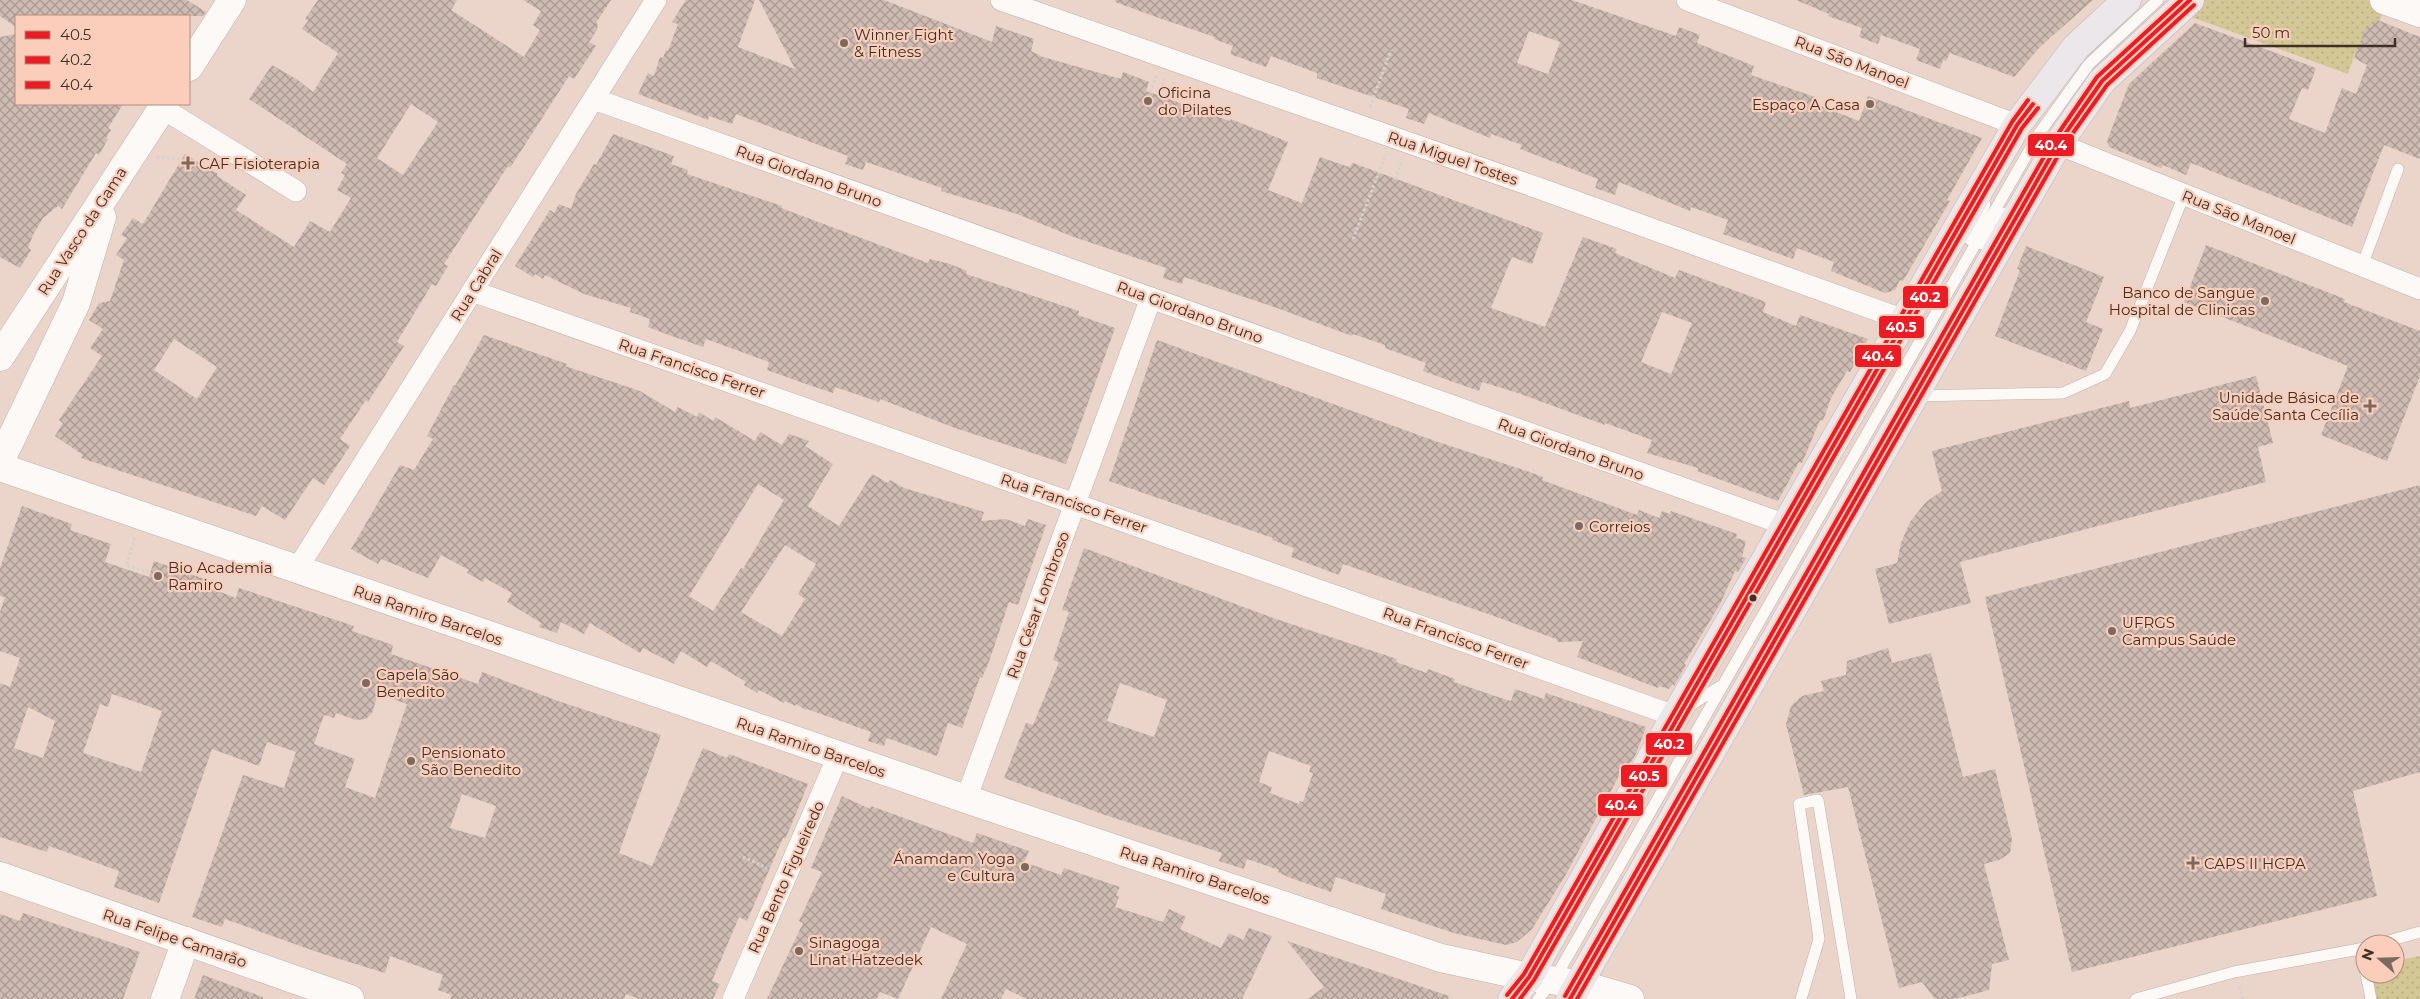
<svg xmlns="http://www.w3.org/2000/svg" width="2420" height="999" viewBox="0 0 2420 999" font-family="Montserrat,sans-serif">
  <style>
    .grass { fill: url(#grass-dots) }
    .building { fill: url(#building-cross-hatch); fill-rule: evenodd }
    .lines { fill: none; stroke-linecap: round; stroke-linejoin: round }
    .lane-casing { stroke: #c4b2aa; stroke-width: 12 }
    .street-casing { stroke: #c4b2aa; stroke-width: 22 }
    .secondary-casing { stroke: #c4b2aa; stroke-width: 29 }
    .primary-casing { stroke: #c3b7b1; stroke-width: 29 }
    .path { stroke: #d8d1ce; stroke-width: 3; stroke-dasharray: 2.5 2.5; stroke-linecap: butt }
    .lane { stroke: #fcf9f7; stroke-width: 11 }
    .street { stroke: #fcf9f7; stroke-width: 21 }
    .secondary { stroke: #fcf9f7; stroke-width: 28 }
    .primary { stroke: #ebe7ea; stroke-width: 28 }
    .bus-1-casing { stroke: #faceba; stroke-width: 8 }
    .bus-2-casing { stroke: #faceba; stroke-width: 8 }
    .bus-3-casing { stroke: #faceba; stroke-width: 8 }
    .bus-1 { stroke: #ed1c24; stroke-width: 4 }
    .bus-2 { stroke: #ed1c24; stroke-width: 4 }
    .bus-3 { stroke: #ed1c24; stroke-width: 4 }
    .poi-dot { fill: #7c6960; stroke: #faceba; stroke-width: 2 }
    .bus-dot { fill: #402f27; stroke: #faceba; stroke-width: 2 }
    .labels { text-anchor: middle; dominant-baseline: central; stroke-width: 4.5; stroke-linejoin: round; paint-order: stroke }
    .poi-label { font-size: 15px; fill: #402f27; stroke: #faceba; text-anchor: start }
    .street-label { font-size: 15px; fill: #402f27; stroke: #faceba }
    .line-badge { stroke: #faceba; stroke-width: 2 }
    .badge-label { font-size: 14px; text-anchor: middle; font-weight: bold; fill: #fff }
  </style>
  <defs>
    <pattern id="grass-dots" width="8" height="8" patternUnits="userSpaceOnUse" patternTransform="scale(1.25)"><rect width="8" height="8" fill="#d4c796"/><path d="M2 2h.1M6 6h.1" fill="none" stroke="#b7ab81" stroke-width="1.8" stroke-linecap="round"/></pattern>
    <pattern id="building-cross-hatch" width="8" height="8" patternUnits="userSpaceOnUse" patternTransform="scale(1.25)"><rect width="8" height="8" fill="#cebcb4"/><path d="M0 0l8 8M0 8l8-8" fill="none" stroke="#a99992"/></pattern>
  </defs>
  <rect width="100%" height="100%" fill="#ebd4c9"/>
  <g class="grass">
    <path d="M2205,0H2367L2385,5L2368,57L2355,53L2348,74L2186,15Z"/>
    <path d="M2420,956V999H2376L2371,974H2395V961Z"/>
  </g>
  <g class="building">
    <path d="M0,0H187L206,12L203,16H16V27L0,16Z"/>
    <path d="M318,0H457L451,10L524,57L540,30L533,25L541,11L523,0H611L596,23L598,24L597,30L589,42L596,46L574,79L569,76L510,168L508,166L444,264L448,266L436,286L432,284L397,342L404,346L368,402L366,400L340,439L350,446L324,485L313,478L285,520L262,506L256,516L81,458L83,455L55,436L63,423L59,420L102,356L90,348L103,329L89,320L99,303L110,301L124,260L116,255L127,238L121,235L133,218L143,224L185,154L218,174L217,176L246,195L236,210L294,247L310,221L330,232L351,198L337,190L345,175L341,173L347,164L249,99L272,65L298,80L313,92L338,53L302,29L308,21L305,19ZM411,104L438,122L403,175L377,158ZM174,339L217,367L197,399L154,370Z"/>
    <path d="M686,0H755L738,47L795,69L759,0H884L992,42L996,26L1034,39L1031,51L1043,57L1121,79L1123,72L1149,82L1146,91L1230,121L1231,119L1288,142L1268,190L1302,203L1320,157L1349,167L1353,163L1543,233L1532,264L1512,257L1491,308L1545,327L1583,237L1617,249L1615,253L1675,278L1679,270L1766,302L1763,312L1796,326L1800,315L1868,339L1850,372L1847,371L1831,398L1823,421L1820,420L1802,463L1799,462L1778,501L1697,471L1698,468L1647,453L1652,440L1605,423V425L1518,393L1482,382L1479,391L1456,383L1423,371L1426,363L1385,348V345L1353,334L1352,336L1277,308L1184,277L1182,284L1163,278L1166,268L1071,236L1017,214L941,191L942,188L866,162L863,170L845,164L848,156L736,114L732,124L709,116L708,120L638,94L648,73L654,76L660,57L663,58L666,50L668,51L678,24L672,22ZM1662,312L1692,323L1671,374L1641,362Z"/>
    <path d="M1115,0H1572L1676,36L1679,27L1700,35L1697,43L1754,66L1751,75L1818,98L1816,104L1859,121L1868,96L1982,138L1947,200L1950,201L1903,281L1900,280L1895,290L1885,293L1831,271L1834,262L1797,248L1793,259L1723,234L1728,220L1691,207L1690,211L1619,182L1615,195L1595,188L1598,179L1520,149L1522,145L1491,134L1490,138L1429,113L1424,124L1406,118L1409,109L1317,78V73L1271,56L1266,67L1230,54L1233,46L1214,39L1215,37L1159,18L1115,2ZM1529,31L1560,42L1548,74L1517,63Z"/>
    <path d="M1796,0H2093L2041,46L2014,77L1950,53L1946,61L1943,60L1940,69L1916,60L1920,49L1881,35L1878,44L1859,37L1862,28L1828,16L1829,14Z"/>
    <path d="M2375,19L2420,37V159L2384,145L2352,227L2191,163L2186,175L2163,165L2161,168L2109,147L2107,141L2129,84L2195,23L2316,68L2308,90L2302,88L2289,119L2325,133L2342,88L2356,94L2367,65L2354,58L2367,25L2372,27Z"/>
    <path d="M16,34V104H123L108,128L111,130L106,138L108,139L99,155L96,153L62,209L58,206L43,218L33,235L28,248L31,250L20,268L0,257V37Z"/>
    <path d="M613,134L674,156L671,164L688,170L687,174L782,206L781,208L928,263L930,259L950,264L967,271L966,274L1079,311L1078,315L1115,328L1066,464L955,428L880,399L879,402L835,387L833,393L809,385L767,370L769,362L706,339L703,347L666,334L648,327L650,319L630,312L631,308L584,294L545,275L543,279L535,274L533,277L515,266L550,210L554,213L559,204L571,209L576,194L594,164L596,165Z"/>
    <path d="M2206,245L2345,299L2344,302L2420,331V376L2387,461L2321,435L2348,366L2184,302Z"/>
    <path d="M2026,246L2104,277L2086,322L2103,329L2086,371L1995,336L2020,270L2017,269Z"/>
    <path d="M484,335L567,364L565,366L640,391L675,412L678,407L697,417L699,412L713,421L715,417L755,441L760,432L782,445L789,434L809,441L805,446L833,464L808,506L839,526L872,474L888,483L890,480L904,488L984,512L981,521L1006,519L1025,526L1028,519L1046,525L1018,605L1009,602L990,659L982,678L980,677L962,728L948,723L937,756L887,738L884,746L868,741L871,732L807,709L806,710L796,704L795,706L785,701L784,703L759,690L757,693L744,685L746,682L711,661L707,667L681,651L674,664L643,648L640,653L590,623L584,634L561,622L557,633L539,627L541,623L507,602L512,593L485,578L483,582L467,573L469,570L441,555L428,578L381,559L378,564L351,549L400,465L414,470L433,439L427,436L454,385L455,386ZM758,484L784,500L743,569L741,568L713,611L689,596ZM785,545L816,564L798,594L805,599L782,636L741,612Z"/>
    <path d="M1157,340L1435,441L1527,471L1543,477L1542,480L1637,515L1639,510L1659,518L1662,511L1670,514L1671,511L1737,534L1736,538L1746,541L1742,557L1746,558L1738,572L1735,571L1720,604L1684,664L1686,665L1674,686L1673,684L1669,689L1659,686L1658,688L1577,657L1583,641L1558,642L1556,639L1494,616L1343,564L1339,575L1291,557L1294,548L1272,540L1273,538L1109,481Z"/>
    <path d="M2256,376L2273,443L2258,447L2266,482L1960,562L1971,603L1889,624L1875,569L1897,563L1901,543L1910,522L1926,502L1942,491L1932,451L2129,401L2130,408Z"/>
    <path d="M2420,485V772L2353,791L2377,896L2072,972L1985,597Z"/>
    <path d="M22,506L72,524L70,530L111,544L105,562L149,577L154,561L207,580L205,586L236,598L239,588L354,626L352,631L393,645L391,654L478,684L482,672L558,701L661,735L619,853L652,866L703,748L727,758L729,754L808,784L791,826L785,839L783,838L747,921L739,917L712,981L720,984L713,999H639L626,994L624,999H450L452,995L438,990L443,975L390,956L385,973L320,953L225,919L222,927L192,917L243,775L284,788L296,752L267,742L259,766L212,749L159,903L114,887L119,871L49,846L47,852L0,837V683L10,687L20,658L0,651V612L5,597L0,596V568ZM112,694L162,711L141,772L83,753L100,704L108,707ZM378,694L407,704L375,798L345,787L355,759L314,744L324,715L334,718L336,713L356,720L366,719L372,713ZM28,707L55,721L43,758L14,748ZM462,794L496,806L485,838L450,828Z"/>
    <path d="M1084,548L1279,620L1397,659L1396,662L1427,673L1428,669L1455,679L1454,682L1498,697L1511,701L1515,689L1544,699L1546,693L1646,727L1636,754L1623,775L1620,774L1565,876L1532,929L1517,942L1506,945L1454,933L1381,909L1386,894L1336,877L1331,892L1288,877L1278,872L1279,870L1247,859L1244,869L1219,861L1222,853L1105,815L1004,778L1026,723L1033,725L1059,662L1053,660L1069,612L1062,610ZM1120,683L1167,700L1154,737L1107,721ZM1269,751L1311,766L1309,772L1313,773L1303,802L1299,801V804L1270,793L1272,787L1259,782Z"/>
    <path d="M1888,648L1892,663L1931,653L1963,777L1995,769L2012,839L2010,853L1999,860L1984,864L2009,960L1992,964L1989,990L1955,999H1935L1922,982L1899,988L1848,787L1804,795L1786,724L1791,706L1802,696L1824,691L1821,681L1846,675L1847,661Z"/>
    <path d="M842,796L870,809L871,806L973,843L977,833L1029,851L1024,862L1061,875L1064,868L1120,887L1116,895L1119,897L1115,907L1163,922L1169,909L1186,917L1180,929L1221,948L1229,933L1243,940L1249,928L1272,936L1242,999H1027L1006,989L1001,999H941L967,944L931,927L898,999L880,992L877,999H767L803,923L799,921L822,872L811,868Z"/>
    <path d="M23,913L140,952L123,999H0V914L20,921Z"/>
    <path d="M1287,941L1449,996L1448,999H1308L1324,987Z"/>
    <path d="M203,975L263,997V999H194Z"/>
  </g>
  <g class="lines">
    <g class="lane-casing">
      <g id="lane">
        <path d="M1970,240L1985,204"/>
        <path d="M1982,244L2005,213"/>
        <path d="M2362,266L2398,169"/>
        <path d="M1915,396L2063,393L2105,374L2130,331L2184,195"/>
        <path d="M1688,707L1719,687"/>
        <path d="M2378,944L2420,932"/>
        <path d="M2360,949L2365,971"/>
        <path d="M2366,974L2371,999"/>
        <path d="M1538,999L1554,980L2038,135L2089,64L2158,0"/>
        <path d="M1801,999L1819,939L1799,804L1818,800L1851,999"/>
        <path d="M2136,999L2234,972L2365,948"/>
      </g>
    </g>
    <g class="street-casing">
      <g id="street">
        <path d="M1001,0L1541,189L1904,320"/>
        <path d="M1687,0L2017,125"/>
        <path d="M594,99L1786,525"/>
        <path d="M162,108L296,191"/>
        <path d="M2058,144L2420,289"/>
        <path d="M472,291L1675,716"/>
        <path d="M297,569L656,0"/>
        <path d="M966,799L1151,298"/>
        <path d="M733,999L838,756"/>
      </g>
    </g>
    <g class="secondary-casing">
      <g id="secondary">
        <path d="M2384,0L2420,13"/>
        <path d="M189,67L232,0"/>
        <path d="M0,357L165,104"/>
        <path d="M0,462L76,303L102,217"/>
        <path d="M0,467L966,799L1441,958L1529,977L1579,984L1630,999"/>
        <path d="M0,876L350,999"/>
        <path d="M165,999L186,941"/>
      </g>
    </g>
    <g class="primary-casing">
      <g id="primary">
        <path d="M1512,999L1529,977L1675,716L2017,125L2076,47L2127,0"/>
        <path d="M1570,999L2058,144L2102,81L2190,0"/>
      </g>
    </g>
    <g class="path">
      <path d="M1150,92L1156,76"/>
      <path d="M1159,95L1165,77"/>
      <path d="M1168,98L1174,82"/>
      <path d="M1370,107L1391,50"/>
      <path d="M157,157L182,159"/>
      <path d="M1395,179L1402,162"/>
      <path d="M1353,239L1386,154"/>
      <path d="M135,538L126,565L148,572"/>
      <path d="M743,857L767,868"/>
      <path d="M2239,987L2243,999"/>
    </g>
    <use href="#lane" class="lane"/>
    <use href="#street" class="street"/>
    <use href="#secondary" class="secondary"/>
    <use href="#primary" class="primary"/>
    <g class="bus-1-casing">
      <g id="bus-1">
        <path d="M1512,999L1529,977L2017,125L2033,104"/>
        <path d="M1570,999L2058,144L2102,81L2190,0"/>
      </g>
    </g>
    <g class="bus-2-casing">
      <g id="bus-2">
        <path d="M1520,999L1534,980L2022,128L2038,108"/>
        <path d="M1577,999L2063,147L2107,85L2194,5"/>
      </g>
    </g>
    <g class="bus-3-casing">
      <g id="bus-3">
        <path d="M1507,995L1524,974L2012,122L2028,100"/>
        <path d="M1565,996L2053,141L2097,77L2181,0"/>
      </g>
    </g>
    <use href="#bus-1" class="bus-1"/>
    <use href="#bus-2" class="bus-2"/>
    <use href="#bus-3" class="bus-3"/>
  </g>
  <g class="poi-dot">
    <circle cx="844" cy="43" r="5"/>
    <circle cx="1148" cy="101" r="5"/>
    <circle cx="1870" cy="104" r="5"/>
    <path d="M185.5 155.5h5v5h5v5h-5v5h-5v-5h-5v-5h5z"/>
    <circle cx="2265" cy="301" r="5"/>
    <path d="M2367.5 398.5h5v5h5v5h-5v5h-5v-5h-5v-5h5z"/>
    <circle cx="1579" cy="526" r="5"/>
    <circle cx="158" cy="576" r="5"/>
    <circle cx="2112" cy="631" r="5"/>
    <circle cx="366" cy="683" r="5"/>
    <circle cx="411" cy="761" r="5"/>
    <path d="M2190.5 855.5h5v5h5v5h-5v5h-5v-5h-5v-5h5z"/>
    <circle cx="1025" cy="867" r="5"/>
    <circle cx="799" cy="951" r="5"/>
  </g>
  <circle class="bus-dot" cx="1753" cy="598" r="4.5"/>
  <g class="labels">
    <g class="poi-label">
      <text x="854" y="34">Winner Fight<tspan x="854" dy="17">&amp; Fitness</tspan></text>
      <text x="1158" y="92">Oficina<tspan x="1158" dy="17">do Pilates</tspan></text>
      <text x="1860" y="104" text-anchor="end">Espaço A Casa</text>
      <text x="199" y="163">CAF Fisioterapia</text>
      <text x="2255" y="292" text-anchor="end">Banco de Sangue<tspan x="2255" dy="17">Hospital de Clinicas</tspan></text>
      <text x="2359" y="397" text-anchor="end">Unidade Básica de<tspan x="2359" dy="17">Saúde Santa Cecília</tspan></text>
      <text x="1589" y="526">Correios</text>
      <text x="168" y="567">Bio Academia<tspan x="168" dy="17">Ramiro</tspan></text>
      <text x="2122" y="622">UFRGS<tspan x="2122" dy="17">Campus Saúde</tspan></text>
      <text x="376" y="674">Capela São<tspan x="376" dy="17">Benedito</tspan></text>
      <text x="421" y="752">Pensionato<tspan x="421" dy="17">São Benedito</tspan></text>
      <text x="1015" y="858" text-anchor="end">Ánamdam Yoga<tspan x="1015" dy="17">e Cultura</tspan></text>
      <text x="2204" y="863">CAPS II HCPA</text>
      <text x="809" y="942">Sinagoga<tspan x="809" dy="17">Linat Hatzedek</tspan></text>
    </g>
    <g class="street-label">
      <text transform="translate(1852 62) rotate(21)">Rua São Manoel</text>
      <text transform="translate(1453 158) rotate(19)">Rua Miguel Tostes</text>
      <text transform="translate(809 176) rotate(20)">Rua Giordano Bruno</text>
      <text transform="translate(2239 217) rotate(22)">Rua São Manoel</text>
      <text transform="translate(82 231) rotate(-57)">Rua Vasco da Gama</text>
      <text transform="translate(476 285) rotate(-58)">Rua Cabral</text>
      <text transform="translate(1190 312) rotate(20)">Rua Giordano Bruno</text>
      <text transform="translate(692 368) rotate(19)">Rua Francisco Ferrer</text>
      <text transform="translate(1571 449) rotate(20)">Rua Giordano Bruno</text>
      <text transform="translate(1074 503) rotate(19)">Rua Francisco Ferrer</text>
      <text transform="translate(1038 605) rotate(-70)">Rua César Lombroso</text>
      <text transform="translate(428 615) rotate(19)">Rua Ramiro Barcelos</text>
      <text transform="translate(1456 638) rotate(20)">Rua Francisco Ferrer</text>
      <text transform="translate(811 747) rotate(19)">Rua Ramiro Barcelos</text>
      <text transform="translate(1195 875) rotate(18)">Rua Ramiro Barcelos</text>
      <text transform="translate(786 877) rotate(-66)">Rua Bento Figueiredo</text>
      <text transform="translate(175 938) rotate(19)">Rua Felipe Camarão</text>
    </g>
  </g>
  <g class="line-badge">
    <rect x="2027" y="133" width="48" height="24" rx="5" fill="#ed1c24"/>
    <rect x="1902" y="285" width="47" height="24" rx="5" fill="#ed1c24"/>
    <rect x="1878" y="315" width="47" height="24" rx="5" fill="#ed1c24"/>
    <rect x="1854" y="344" width="48" height="24" rx="5" fill="#ed1c24"/>
    <rect x="1645" y="732" width="48" height="24" rx="5" fill="#ed1c24"/>
    <rect x="1620" y="764" width="48" height="24" rx="5" fill="#ed1c24"/>
    <rect x="1597" y="793" width="47" height="24" rx="5" fill="#ed1c24"/>
  </g>
  <g class="badge-label">
    <text x="2051" y="150">40.4</text>
    <text x="1925" y="302">40.2</text>
    <text x="1901" y="332">40.5</text>
    <text x="1878" y="361">40.4</text>
    <text x="1669" y="749">40.2</text>
    <text x="1644" y="781">40.5</text>
    <text x="1621" y="810">40.4</text>
  </g>
  <rect x="15" y="15" width="175" height="90" fill="#faceba" stroke="#b08e7f"/>
  <rect x="25" y="31" width="25" height="8" fill="#ed1c24" stroke="#b08e7f"/>
  <text x="60" y="40" font-size="15" fill="#402f27">40.5</text>
  <rect x="25" y="56" width="25" height="8" fill="#ed1c24" stroke="#b08e7f"/>
  <text x="60" y="65" font-size="15" fill="#402f27">40.2</text>
  <rect x="25" y="81" width="25" height="8" fill="#ed1c24" stroke="#b08e7f"/>
  <text x="60" y="90" font-size="15" fill="#402f27">40.4</text>
  <g transform="translate(2380 959) rotate(290)"><circle r="24" fill="#faceba" stroke="#b08e7f"/>
  <path d="M0-4L9 19L0 12L-9 19Z" fill="#7c6960"/>
  <text y="-8" font-size="14" font-weight="bold" text-anchor="middle" fill="#402f27">N</text>
  </g>
  <path d="M2245 38v8h150v-8" fill="none" stroke="#402f27" stroke-width="2.5"/>
  <text x="2252" y="38" font-size="15" fill="#402f27" stroke="#faceba" stroke-width="4" paint-order="stroke">50 m</text>
</svg>
